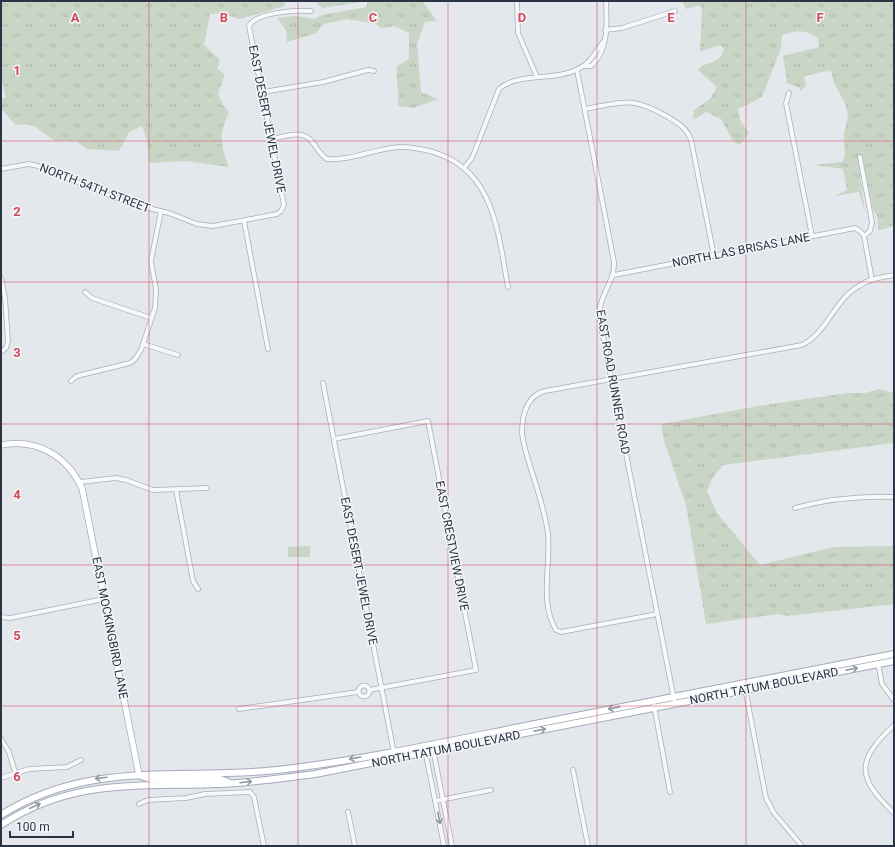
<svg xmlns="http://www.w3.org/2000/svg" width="895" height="847" viewBox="0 0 895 847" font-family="Roboto,sans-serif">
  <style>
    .grass { fill: url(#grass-tufts) }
    .pitch { fill: #c9d6c5 }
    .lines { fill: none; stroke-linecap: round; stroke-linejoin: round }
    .street-casing { stroke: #a9aeb7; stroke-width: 5.5 }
    .secondary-casing { stroke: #a9aeb7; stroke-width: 7 }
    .primary-casing { stroke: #a3abb8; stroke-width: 8 }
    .street { stroke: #f7f8fa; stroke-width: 4 }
    .secondary { stroke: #fff; stroke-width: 5.5 }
    .primary { stroke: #fff; stroke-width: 6 }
    .oneway { stroke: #959aa2 }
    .oneway2 { stroke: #9196a0 }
    .grid { fill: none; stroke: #d1495b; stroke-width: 1; stroke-opacity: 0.55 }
    .labels { text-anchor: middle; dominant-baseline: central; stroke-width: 3; stroke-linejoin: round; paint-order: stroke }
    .street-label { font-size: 12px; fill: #2b3445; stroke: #f4f6f9 }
    .grid-label { font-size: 13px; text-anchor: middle; font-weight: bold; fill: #d1495b; stroke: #f4f6f9; stroke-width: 3; stroke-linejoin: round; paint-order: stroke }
  </style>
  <defs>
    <pattern id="grass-tufts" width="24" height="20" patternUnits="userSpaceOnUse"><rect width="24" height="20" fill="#c9d6c5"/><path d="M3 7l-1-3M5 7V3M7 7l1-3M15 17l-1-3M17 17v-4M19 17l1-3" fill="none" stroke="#adb8ab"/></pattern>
  </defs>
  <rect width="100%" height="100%" fill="#e4e7ec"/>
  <g class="grass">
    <path d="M1,1H284L285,6L240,19L220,13L210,14L204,45L220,60L217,69L225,74L218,93L222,104L229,112C218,138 220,141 229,167L186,161L149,163L147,140L142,126L129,132L119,151L87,149L76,141H55L34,126L25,124L16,125L1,109V99L6,97L1,78Z"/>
    <path d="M316,1H422L437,21L425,22L417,44L421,92L438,99L413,108L398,106C400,92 395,80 397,66L409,59V33L394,26L381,28L376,24L347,19L324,24L316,33L287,42L286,30L277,18L296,16L314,19L322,15L367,7V1L322,8Z"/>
    <path d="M682,1H894V225L885,229L878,230V219L873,209L862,157L858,158L865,213L859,192L835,196L847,190L843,169L815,165L842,162L845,156L844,135L848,116L845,103L834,83L831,70L804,76L806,85L801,91L798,87L787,83L783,56L819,47L818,38C806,29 796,31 782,35L781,48L762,97L738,109L740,120L749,133L740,145L733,141L721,119L706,112L693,120L694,110L710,99L717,87L698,70C708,59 718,67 724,49L720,45L700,52L702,11L700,5L686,9Z"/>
    <path d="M879,389L894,393V443L723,465L713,477L707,491L717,513L760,565L834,547L894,546V604L788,616L779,614L706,624L686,505L664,441L661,424L764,405L848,393H865Z"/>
  </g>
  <path class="pitch" d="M310,546V557H288V547Z"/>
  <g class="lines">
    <g class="street-casing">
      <g id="street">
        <path d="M517,1L518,33L537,77"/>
        <path d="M605,30L622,28L675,11"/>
        <path d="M583,66H591C609,51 607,22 606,1"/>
        <path d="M577,70L614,262C615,282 599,295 599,316L674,699"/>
        <path d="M263,92L323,82L368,70L374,71"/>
        <path d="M789,93L786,103L812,236"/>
        <path d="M585,109C624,102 632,96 668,117C678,123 687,128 691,140L714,256"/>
        <path d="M272,139C286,136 304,129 313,143C318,149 320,155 327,159C351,161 376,148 400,147C411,147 422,149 433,152C495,170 498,234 508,287"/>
        <path d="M860,157L872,222L870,231L864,236"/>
        <path d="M464,168L472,158L499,89C518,72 556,81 578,69C591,63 595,52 603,42"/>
        <path d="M1,169L29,164L38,166L131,204L169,213L197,224L213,226L277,214L281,211L284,205L249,26C256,12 297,10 311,11"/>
        <path d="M244,221L268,349"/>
        <path d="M614,275L855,228L861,232L864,236L872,280"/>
        <path d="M1,278L5,298L8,341L6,348L1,352"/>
        <path d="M85,292L92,298L151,318"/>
        <path d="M143,344L178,355"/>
        <path d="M71,381L77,376L130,363L135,359L141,350L155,308L156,289L151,261L161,211"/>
        <path d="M323,383L394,753"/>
        <path d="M334,439L428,421L476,670L369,690"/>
        <path d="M80,482L116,478L126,480L153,490L207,488"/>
        <path d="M176,490L193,581L198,589"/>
        <path d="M795,508C827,499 861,496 894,497"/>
        <path d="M657,614L561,632L556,630C539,602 551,565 548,534C545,511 537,488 530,466C527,455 523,444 522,433C522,416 526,396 545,391L802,345C828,332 834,300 859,286C869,279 882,277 894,275"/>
        <path d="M1,617L10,618L104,599"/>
        <path d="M878,663L882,684L894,700"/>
        <path d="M744,683L766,798L774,813L802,846"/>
        <circle cx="364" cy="691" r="5.5"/>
        <path d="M654,706L670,792"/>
        <path d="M239,709L358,692"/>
        <path d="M894,725C856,761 856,777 894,813"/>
        <path d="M1,739L9,752L15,772"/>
        <path d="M432,744L452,846"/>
        <path d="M425,750L444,846"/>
        <path d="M573,770L588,846"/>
        <path d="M1,778L29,769L67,767L81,760"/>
        <path d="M435,801L491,790"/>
        <path d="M139,804L148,800L186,798L205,794L250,792L254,797L264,846"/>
        <path d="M348,812L355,846"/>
      </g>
    </g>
    <g class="secondary-casing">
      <path id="secondary" d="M1,445C37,438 67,456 82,488L139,775"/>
    </g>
    <g class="primary-casing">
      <g id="primary">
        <path d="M141,776L150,779H220L228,782"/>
        <path d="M1,815C93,757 185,782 286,769C368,759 449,741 530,725C651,701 773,678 894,654"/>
        <path d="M1,825C73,778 137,787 218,784C250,783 283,778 315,774L894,661"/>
      </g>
    </g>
    <use href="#street" class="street"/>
    <use href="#secondary" class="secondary"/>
    <use href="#primary" class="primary"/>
  </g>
  <defs><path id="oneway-shaft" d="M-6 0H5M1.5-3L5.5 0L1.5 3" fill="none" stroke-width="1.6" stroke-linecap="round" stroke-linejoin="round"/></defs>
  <g class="oneway">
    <use href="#oneway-shaft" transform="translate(852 669) rotate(-11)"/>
    <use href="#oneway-shaft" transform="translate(614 708) rotate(169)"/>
    <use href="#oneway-shaft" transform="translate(540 730) rotate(-11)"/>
    <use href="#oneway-shaft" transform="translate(355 758) rotate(170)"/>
    <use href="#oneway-shaft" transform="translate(101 778) rotate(173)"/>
    <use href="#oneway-shaft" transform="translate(246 782) rotate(-7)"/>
    <use href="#oneway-shaft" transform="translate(35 806) rotate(-24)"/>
  </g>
  <use class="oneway2" href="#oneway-shaft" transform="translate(439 818) rotate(79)"/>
  <path class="grid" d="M149,1V846M298,1V846M448,1V846M597,1V846M746,1V846M1,141H894M1,282H894M1,424H894M1,565H894M1,706H894"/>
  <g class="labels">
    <g class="street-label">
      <text transform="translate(267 119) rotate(79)">EAST DESERT JEWEL DRIVE</text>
      <text transform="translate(95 188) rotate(21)">NORTH 54TH STREET</text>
      <text transform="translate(741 250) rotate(-11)">NORTH LAS BRISAS LANE</text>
      <text transform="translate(613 382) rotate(80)">EAST ROAD RUNNER ROAD</text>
      <text transform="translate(452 546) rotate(79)">EAST CRESTVIEW DRIVE</text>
      <text transform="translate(359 571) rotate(79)">EAST DESERT JEWEL DRIVE</text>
      <text transform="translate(110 628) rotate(79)">EAST MOCKINGBIRD LANE</text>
      <text transform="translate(764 686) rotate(-11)">NORTH TATUM BOULEVARD</text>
      <text transform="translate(446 749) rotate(-11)">NORTH TATUM BOULEVARD</text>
    </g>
  </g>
  <g class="grid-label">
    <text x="75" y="22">A</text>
    <text x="224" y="22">B</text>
    <text x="373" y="22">C</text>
    <text x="522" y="22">D</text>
    <text x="671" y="22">E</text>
    <text x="820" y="22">F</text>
    <text x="17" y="75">1</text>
    <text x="17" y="216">2</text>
    <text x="17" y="357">3</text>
    <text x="17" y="499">4</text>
    <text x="17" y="640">5</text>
    <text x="17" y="781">6</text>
  </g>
  <rect width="895" height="847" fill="none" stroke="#2b3445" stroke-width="4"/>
  <path d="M10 831v6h63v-6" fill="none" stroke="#2b3445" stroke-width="2"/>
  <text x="16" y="831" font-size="12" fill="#2b3445" stroke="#f4f6f9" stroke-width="3" paint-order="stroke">100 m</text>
</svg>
